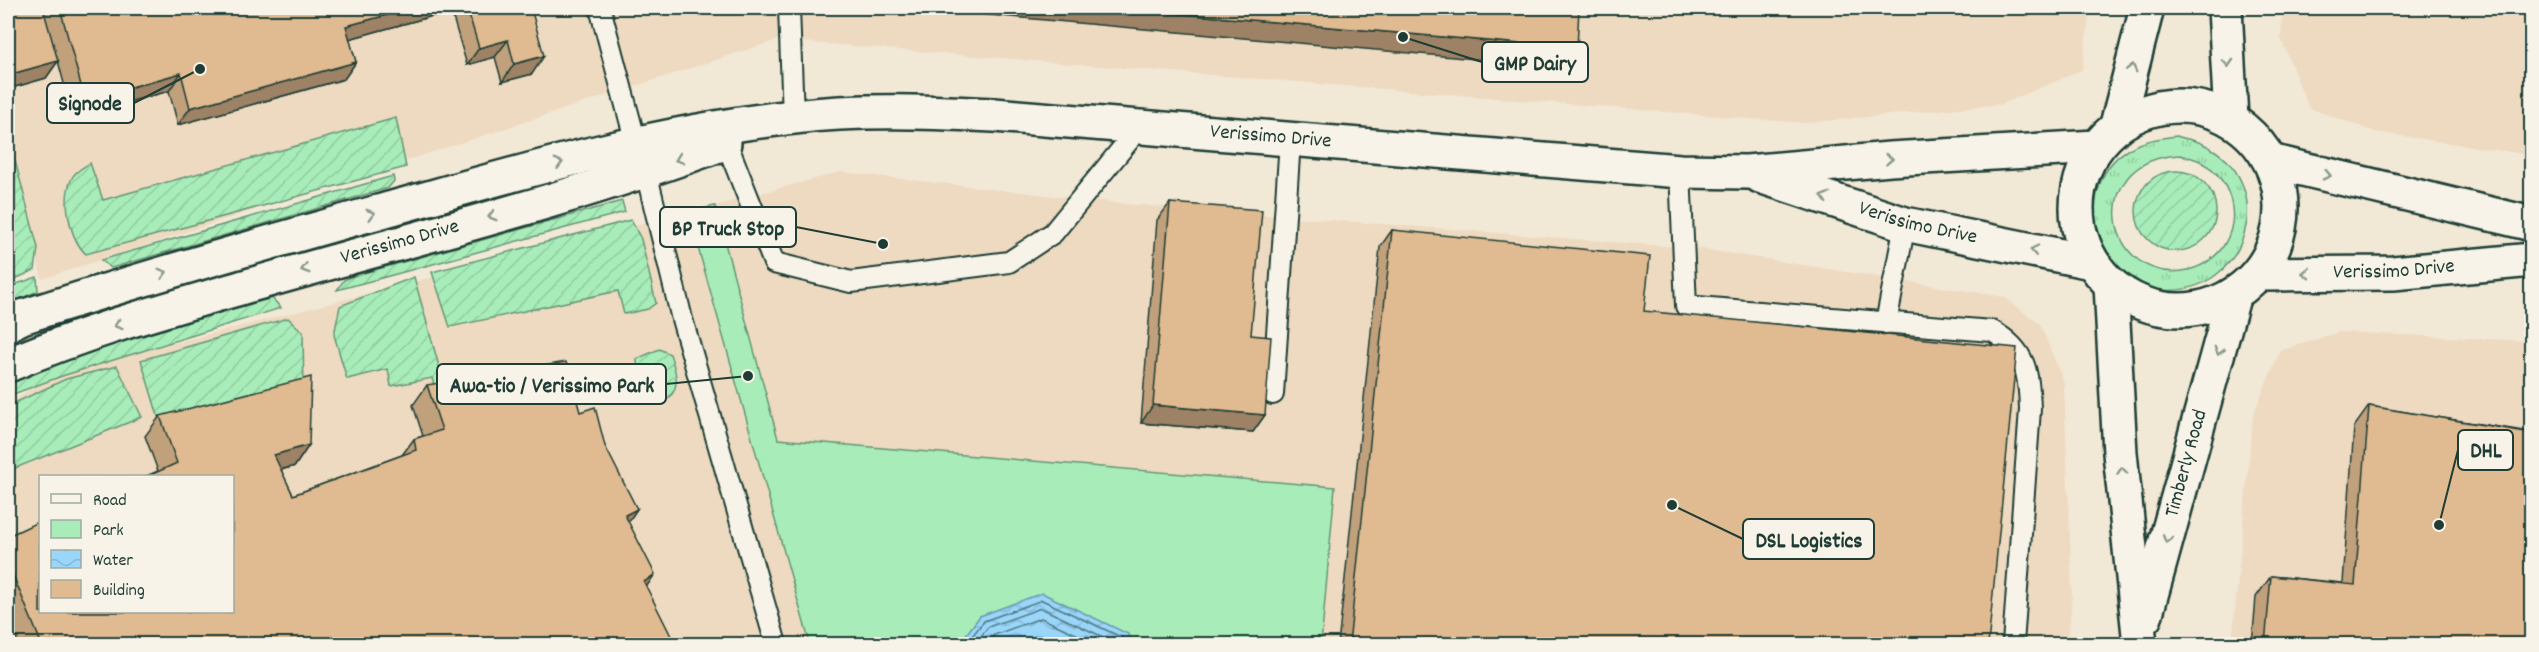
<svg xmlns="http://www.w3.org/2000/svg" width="2539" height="652" viewBox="0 0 2539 652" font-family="Dekko,sans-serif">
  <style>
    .built { fill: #eddac1; fill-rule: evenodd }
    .grass { fill: url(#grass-tufts); stroke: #649576; stroke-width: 1.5; fill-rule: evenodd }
    .park { fill: #a8edb9; stroke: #649576; stroke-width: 1.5 }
    .garden { fill: url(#garden-furrows); stroke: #649576; stroke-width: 1.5 }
    .water { fill: url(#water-waves); stroke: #6998ab; stroke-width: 1.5 }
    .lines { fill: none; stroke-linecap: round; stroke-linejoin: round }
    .shore { stroke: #507a83; stroke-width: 1.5 }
    .lane-casing { stroke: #1f3d34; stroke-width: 24 }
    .street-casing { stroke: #1f3d34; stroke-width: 38 }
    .secondary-casing { stroke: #1f3d34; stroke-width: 38 }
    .lane { stroke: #f7f3e8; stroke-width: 20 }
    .street { stroke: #f7f3e8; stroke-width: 33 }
    .secondary { stroke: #f7f3e8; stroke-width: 33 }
    .wall { fill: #c1a07c; stroke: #1f3d34; stroke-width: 1.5 }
    .shaded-wall { fill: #9d8265; stroke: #1f3d34; stroke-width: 1.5 }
    .building { fill: #e0ba90; stroke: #1f3d34; stroke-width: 1.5 }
    .oneway { stroke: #8b988e }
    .labels { text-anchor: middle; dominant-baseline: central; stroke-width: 4.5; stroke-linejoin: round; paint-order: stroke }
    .street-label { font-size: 21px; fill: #1f3d34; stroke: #f7f3e8 }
    .leader { fill: none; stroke: #1f3d34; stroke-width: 2 }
    .callout-dot { fill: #1f3d34; stroke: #f7f3e8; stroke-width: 2 }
    .callout { fill: #f7f3e8; stroke: #1f3d34; stroke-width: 2 }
    .callout-label { font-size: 22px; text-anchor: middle; font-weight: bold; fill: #1f3d34 }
  </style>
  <defs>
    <pattern id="grass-tufts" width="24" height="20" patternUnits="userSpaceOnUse" patternTransform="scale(1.5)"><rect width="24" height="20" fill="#a8edb9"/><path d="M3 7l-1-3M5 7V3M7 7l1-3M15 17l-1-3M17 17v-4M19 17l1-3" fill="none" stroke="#90cca0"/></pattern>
    <pattern id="garden-furrows" width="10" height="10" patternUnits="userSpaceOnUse" patternTransform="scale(1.5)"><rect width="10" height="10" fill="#a8edb9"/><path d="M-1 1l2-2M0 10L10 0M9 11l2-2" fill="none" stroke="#90cca0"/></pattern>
    <pattern id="water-waves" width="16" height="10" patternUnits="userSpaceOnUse" patternTransform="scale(1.5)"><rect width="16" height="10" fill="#9ad5fa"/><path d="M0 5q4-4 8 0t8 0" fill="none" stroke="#84b8d7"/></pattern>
  </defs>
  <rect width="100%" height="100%" fill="#f2e8d6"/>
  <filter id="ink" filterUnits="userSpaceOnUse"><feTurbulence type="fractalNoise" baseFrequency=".0167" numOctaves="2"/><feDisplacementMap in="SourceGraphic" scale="12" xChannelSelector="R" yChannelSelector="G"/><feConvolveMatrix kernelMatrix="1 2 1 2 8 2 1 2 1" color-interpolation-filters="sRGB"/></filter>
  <g filter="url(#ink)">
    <g class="built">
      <path d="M8,8H2090L2082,70L2002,104L1804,123L777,40L42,279L29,224L8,230Z"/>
      <path d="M2283,8H2531V155L2375,132L2309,108L2281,39Z"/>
      <path d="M840,172L1127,204L1701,249L2004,297L2040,324L2064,383L2072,594L2068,644H1321L1334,487L778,439L715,206Z"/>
      <path d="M688,212L810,644H8V405L49,375ZM40,476H232V612H40Z"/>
      <path d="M2339,332L2531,341V644H2232L2253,415L2280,351Z"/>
    </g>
    <path class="grass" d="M2177,136C2185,139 2195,140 2203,144C2282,181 2248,298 2160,290C2136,287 2115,270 2104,249C2086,217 2095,168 2129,149C2144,140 2160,138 2177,136ZM2180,155C2187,157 2195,158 2202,162C2230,179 2242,215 2224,245C2217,257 2202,267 2188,270C2105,287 2082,159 2180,155Z"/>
    <path class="park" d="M715,206L778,439L1335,487L1321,644H810L688,212Z"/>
    <g class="garden">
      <path d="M396,118L406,167L86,254C70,239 61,199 72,178C75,171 84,167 90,163L103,200Z"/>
      <path d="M8,134L38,248L35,270L13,280L8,257Z"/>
      <circle cx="2176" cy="211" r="40"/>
      <path d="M393,176L394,181L388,188L111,268L101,260Z"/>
      <path d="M622,201L625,212L337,290L344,280L353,276Z"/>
      <path d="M631,220L641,239L656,303L648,309L624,314L618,291L450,327L432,272Z"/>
      <path d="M37,277L38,291L8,304V287Z"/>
      <path d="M414,277L447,395L438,400L432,378L391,386L388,369L347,379L334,335L340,306Z"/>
      <path d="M272,298L281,308L62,376L8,396V379L114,340Z"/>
      <path d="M288,318L303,332L304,399L165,439L141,360Z"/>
      <path d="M659,349L670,354C676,372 682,387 666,401L659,382L638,386L637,359Z"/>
      <path d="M117,366L142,417L8,471V406L66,379Z"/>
    </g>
    <path class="water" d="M1042,593L1128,634L1133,644H959L980,616Z"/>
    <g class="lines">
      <g class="shore">
        <path d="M966,644L984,621L1042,600L1123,638L1127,644"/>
        <path d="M975,644L988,627L1041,608L1118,644"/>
        <path d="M987,644L994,635L1041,618L1098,644"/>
      </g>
      <g class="lane-casing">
        <g id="lane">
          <path d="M600,8L636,143L646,172L682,319L776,644"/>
          <path d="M789,8L793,117"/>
          <path d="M723,134L774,263L851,282L1009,262L1053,233L1139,128"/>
          <path d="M1680,171L1686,306L1992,331C2026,350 2029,373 2030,409L2013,644"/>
          <path d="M1886,323L1905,224"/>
          <path d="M1273,394L1290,141"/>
        </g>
      </g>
      <g class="street-casing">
        <g id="street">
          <path d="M2270,161L2532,224"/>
          <path id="s1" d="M2258,274L2393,273L2532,260"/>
          <path d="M2111,285L2120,453L2140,644"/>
          <path id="s2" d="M2145,617L2234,294"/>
        </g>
      </g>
      <g class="secondary-casing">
        <g id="secondary">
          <path d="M2225,8L2231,119"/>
          <circle cx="2179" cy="208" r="102"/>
          <path d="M2117,125L2147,8"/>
          <path id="s3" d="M1760,176L1905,224L2091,262"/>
          <path id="s4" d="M8,324L22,317C140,279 259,245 378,212C515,174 652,132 794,117C861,109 927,112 994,115L1680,171L1747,172L1890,159L2096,147"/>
          <path id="s5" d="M8,365C87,331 171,308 254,284C411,239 571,200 724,143"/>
        </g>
      </g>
      <use href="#lane" class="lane"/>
      <use href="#street" class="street"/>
      <use href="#secondary" class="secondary"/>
    </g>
    <g class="wall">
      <path d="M8,8H531L532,74L502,82L495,57L467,65L451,11L349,39L356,62L344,79L178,125L169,91L73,117L58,61L46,78L8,89Z"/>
      <path d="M1170,203L1251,335L1265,415L1253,432L1141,423L1157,220Z"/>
      <path d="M1392,230L1644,311L1988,645H1338L1380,247Z"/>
      <path d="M427,385L580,412L605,446L628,522L646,587L675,645H19L8,617V536L158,471L145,436L160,416L309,445L295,466L281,470L293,495L402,455L414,439L423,436L413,405Z"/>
      <path d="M2369,406L2530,432L2532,431V645H2252L2256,597L2271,576L2343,583L2354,427Z"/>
    </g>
    <g class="shaded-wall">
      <path d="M413,8H454L451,11L334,43L346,26Z"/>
      <path d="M913,8H1116L1577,49L1564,67Z"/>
      <path d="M508,40L495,57L467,65L479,48Z"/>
      <path d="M544,56L532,74L502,82L514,64Z"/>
      <path d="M58,61L46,78L8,89V75Z"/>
      <path d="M356,62L344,79L178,125L190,108Z"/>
      <path d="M181,73L169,91L73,117L85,100Z"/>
      <path d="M1153,405L1265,415L1253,432L1141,423Z"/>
      <path d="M309,445L295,466L259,475L274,455Z"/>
      <path d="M637,509L623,530L625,515Z"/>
      <path d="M655,574L641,595L644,582Z"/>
    </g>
    <g class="building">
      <path d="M8,8H43L58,61L8,75Z"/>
      <path d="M60,8H413L346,26L356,62L190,108L181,73L85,100Z"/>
      <path d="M467,8H531L544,56L514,64L508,40L479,48Z"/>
      <path d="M1116,8H1579L1577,49Z"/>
      <path d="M1170,203L1262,210L1251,335L1271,337L1265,415L1153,405Z"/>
      <path d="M1392,230L1650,256L1644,311L2017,348L1988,645H1349Z"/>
      <path d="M566,362L580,412L595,407L605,446L637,509L625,515L655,574L644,582L675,644L42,645L8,563V536L40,521V612H232V477H146L177,463L160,416L311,377L309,445L274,455L293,495L416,450L414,439L442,430L427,385Z"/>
      <path d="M2369,406L2532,433V645H2265L2271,576L2355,585Z"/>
    </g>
    <defs><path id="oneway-chevron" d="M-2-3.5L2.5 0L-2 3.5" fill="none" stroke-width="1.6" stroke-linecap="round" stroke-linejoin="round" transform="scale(1.5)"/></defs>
    <g class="oneway">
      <use href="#oneway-chevron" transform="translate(2228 63) rotate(87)"/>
      <use href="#oneway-chevron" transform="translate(2132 68) rotate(-76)"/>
      <use href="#oneway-chevron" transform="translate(679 159) rotate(160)"/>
      <use href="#oneway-chevron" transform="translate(1889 159) rotate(-4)"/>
      <use href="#oneway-chevron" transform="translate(559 163) rotate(-15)"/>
      <use href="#oneway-chevron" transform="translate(2327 175) rotate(13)"/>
      <use href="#oneway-chevron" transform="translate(1825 197) rotate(-162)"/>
      <use href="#oneway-chevron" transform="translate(371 214) rotate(-16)"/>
      <use href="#oneway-chevron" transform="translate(492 216) rotate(164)"/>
      <use href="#oneway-chevron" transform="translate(2034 250) rotate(-168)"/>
      <use href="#oneway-chevron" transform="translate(305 269) rotate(164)"/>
      <use href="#oneway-chevron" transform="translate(163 273) rotate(-16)"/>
      <use href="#oneway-chevron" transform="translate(2306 273) rotate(180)"/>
      <use href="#oneway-chevron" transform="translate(118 325) rotate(162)"/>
      <use href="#oneway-chevron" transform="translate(2219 351) rotate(105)"/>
      <use href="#oneway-chevron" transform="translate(2122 471) rotate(-96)"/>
      <use href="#oneway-chevron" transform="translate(2167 539) rotate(106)"/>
    </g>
  </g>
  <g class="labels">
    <g class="street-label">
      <text stroke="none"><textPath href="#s4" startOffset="1292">Verissimo Drive</textPath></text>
      <text stroke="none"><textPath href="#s3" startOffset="165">Verissimo Drive</textPath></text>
      <text stroke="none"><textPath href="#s5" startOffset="411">Verissimo Drive</textPath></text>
      <text stroke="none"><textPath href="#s1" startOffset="136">Verissimo Drive</textPath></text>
      <text stroke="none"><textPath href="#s2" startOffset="159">Timberly Road</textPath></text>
    </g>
  </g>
  <path class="leader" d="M1403 37L1482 62M200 69L134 103M883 244L796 227M748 376L666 384M2439 525L2458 450M1672 505L1743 539"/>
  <g class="callout-dot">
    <circle cx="1403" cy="37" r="6"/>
    <circle cx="200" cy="69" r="6"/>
    <circle cx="883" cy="244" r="6"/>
    <circle cx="748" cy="376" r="6"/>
    <circle cx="2439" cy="525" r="6"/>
    <circle cx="1672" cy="505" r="6"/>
  </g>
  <g class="callout">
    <rect x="1482" y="42" width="106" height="40" rx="6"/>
    <rect x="47" y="83" width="87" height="40" rx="6"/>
    <rect x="660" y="207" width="136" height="40" rx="6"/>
    <rect x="437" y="364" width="229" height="40" rx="6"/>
    <rect x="2458" y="430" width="55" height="40" rx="6"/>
    <rect x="1743" y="519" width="131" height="40" rx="6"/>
  </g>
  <g class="callout-label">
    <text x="1535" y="70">GMP Dairy</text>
    <text x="90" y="110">Signode</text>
    <text x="728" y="235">BP Truck Stop</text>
    <text x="552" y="392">Awa-tio / Verissimo Park</text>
    <text x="2486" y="457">DHL</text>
    <text x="1809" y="547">DSL Logistics</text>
  </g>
  <rect width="2539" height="652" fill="none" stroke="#f7f3e8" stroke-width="30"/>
  <rect x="15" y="15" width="2509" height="622" fill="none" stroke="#1f3d34" stroke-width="2" filter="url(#ink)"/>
  <rect x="39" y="475" width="195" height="138" fill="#f7f3e8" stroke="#a1aaa0" stroke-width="1.5"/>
  <rect x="51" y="494" width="30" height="9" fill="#f7f3e8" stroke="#a1aaa0" stroke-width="1.5"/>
  <text x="93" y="505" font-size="18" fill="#1f3d34">Road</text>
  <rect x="51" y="520" width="30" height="18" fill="#a8edb9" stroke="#a1aaa0" stroke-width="1.5"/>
  <text x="93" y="535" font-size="18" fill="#1f3d34">Park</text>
  <rect x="51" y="550" width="30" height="18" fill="url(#water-waves)" stroke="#a1aaa0" stroke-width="1.5"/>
  <text x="93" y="565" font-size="18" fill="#1f3d34">Water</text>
  <rect x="51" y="580" width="30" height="18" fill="#e0ba90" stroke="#a1aaa0" stroke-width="1.5"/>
  <text x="93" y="595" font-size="18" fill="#1f3d34">Building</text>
</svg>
